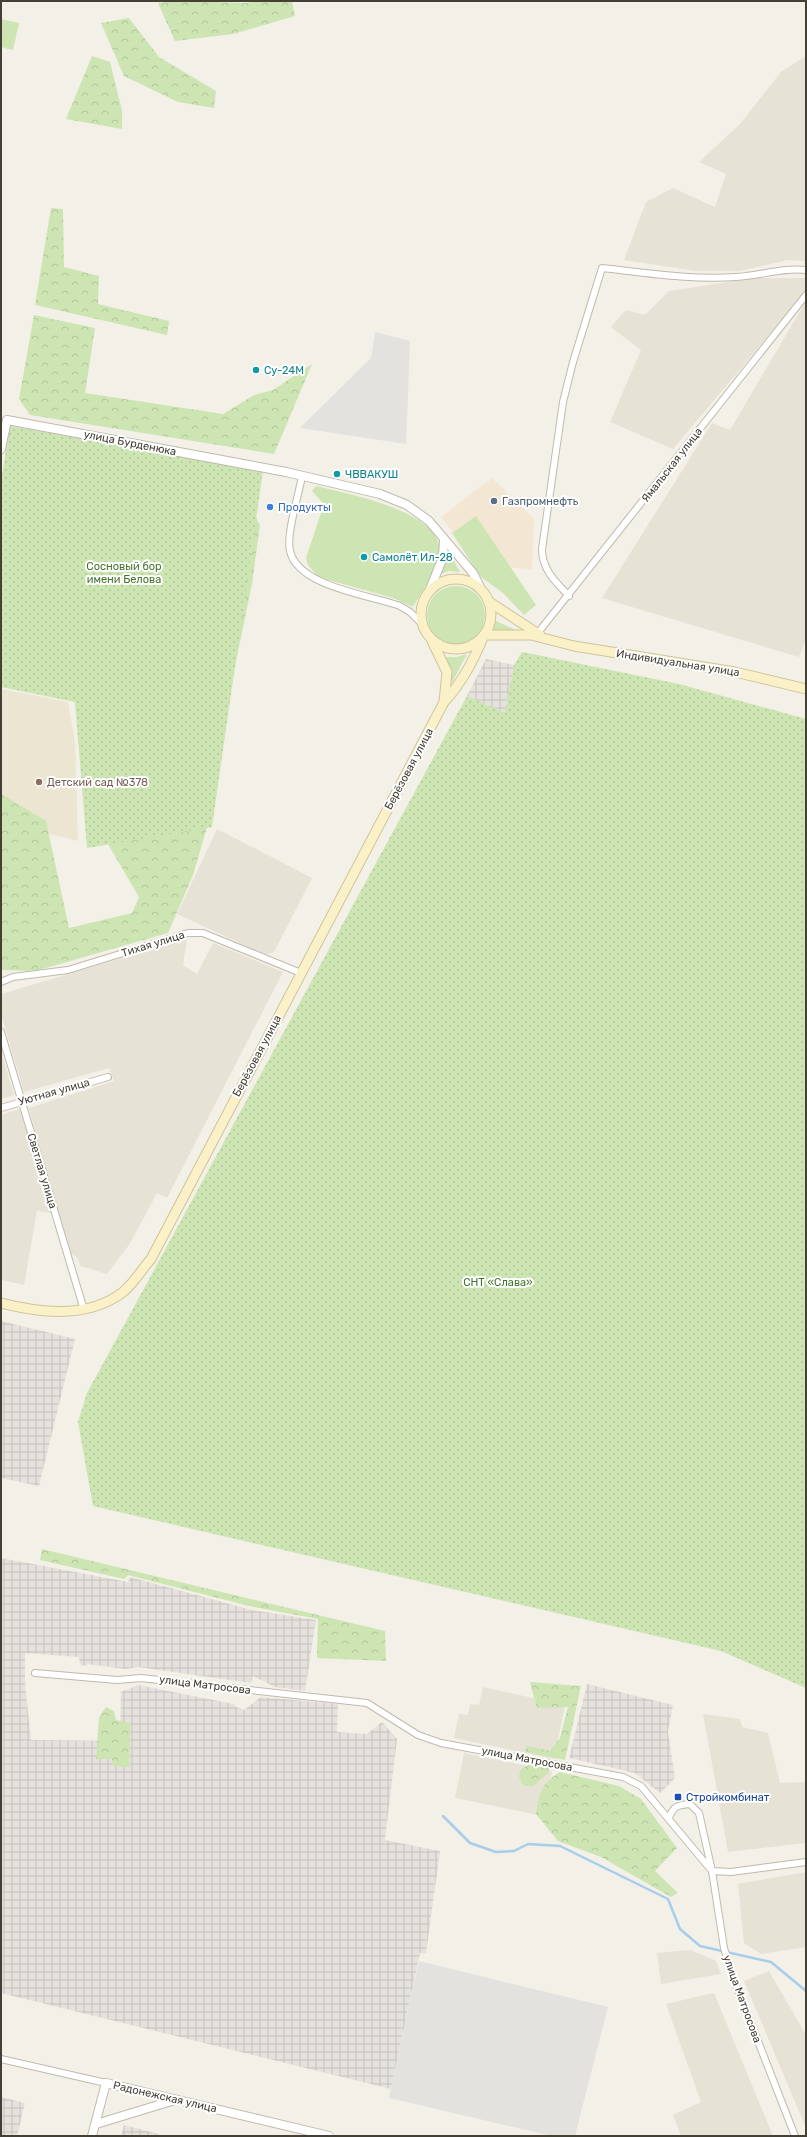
<svg xmlns="http://www.w3.org/2000/svg" width="807" height="2137" viewBox="0 0 807 2137" font-family="Rubik,sans-serif">
  <style>
    .residential { fill: #e6e2d6 }
    .commercial { fill: #f3e7d3 }
    .industrial { fill: url(#industrial-grid) }
    .education { fill: #ebe5d2 }
    .grass { fill: #cce5b2 }
    .forest { fill: url(#forest-crowns) }
    .park { fill: url(#park-dots) }
    .parking { fill: #e4e2df }
    .lines { fill: none; stroke-linecap: round; stroke-linejoin: round }
    .stream { stroke: #a7cdec; stroke-width: 2.5 }
    .minor-casing { stroke: #c0baad; stroke-width: 8 }
    .tertiary-casing { stroke: #c0baad; stroke-width: 10 }
    .secondary-casing { stroke: #d0c499; stroke-width: 11 }
    .minor { stroke: #fff; stroke-width: 6 }
    .tertiary { stroke: #fff; stroke-width: 8 }
    .secondary { stroke: #fbf1c8; stroke-width: 9 }
    .culture-dot { fill: #0f9aa8; stroke: #fff; stroke-width: 1.5 }
    .service-dot { fill: #5c6f8a; stroke: #fff; stroke-width: 1.5 }
    .shop-dot { fill: #3f7fe0; stroke: #fff; stroke-width: 1.5 }
    .education-dot { fill: #8d6e63; stroke: #fff; stroke-width: 1.5 }
    .transit-dot { fill: #1a4fb4; stroke: #fff; stroke-width: 1.5 }
    .labels { text-anchor: middle; dominant-baseline: central; stroke-width: 4; stroke-linejoin: round; paint-order: stroke }
    .culture-label { font-size: 11px; fill: #0d838f; stroke: #fff; text-anchor: start }
    .street-label { font-size: 11px; fill: #454036; stroke: #fff }
    .service-label { font-size: 11px; fill: #4e5e75; stroke: #fff; text-anchor: start }
    .shop-label { font-size: 11px; fill: #366cbe; stroke: #fff; text-anchor: start }
    .park-label { font-size: 11px; fill: #45742d; stroke: #fff }
    .education-label { font-size: 11px; fill: #785e54; stroke: #fff; text-anchor: start }
    .transit-label { font-size: 11px; fill: #164399; stroke: #fff; text-anchor: start }
  </style>
  <defs>
    <pattern id="industrial-grid" width="8" height="8" patternUnits="userSpaceOnUse"><rect width="8" height="8" fill="#e5e1dc"/><path d="M0 4h8M4 0v8" fill="none" stroke="#c6c2bd"/></pattern>
    <pattern id="forest-crowns" width="20" height="18" patternUnits="userSpaceOnUse"><rect width="20" height="18" fill="#cce5b2"/><path d="M2 6a3 3 0 1 1 6 0M12 15a3 3 0 1 1 6 0" fill="none" stroke="#b1c69a"/></pattern>
    <pattern id="park-dots" width="8" height="8" patternUnits="userSpaceOnUse"><rect width="8" height="8" fill="#cce5b2"/><path d="M2 2h.1M6 6h.1" fill="none" stroke="#b1c69a" stroke-width="1.8" stroke-linecap="round"/></pattern>
  </defs>
  <rect width="100%" height="100%" fill="#f3f0e7"/>
  <g class="residential">
    <path d="M806,56V261L788,260L740,271H696L624,260L646,202L673,188L715,207L726,174L699,162L740,124L781,72Z"/>
    <path d="M755,278H805L806,291L673,449L610,422L641,350L611,327L626,310L645,315L669,291Z"/>
    <path d="M806,301V639L799,657L602,598L712,423L730,430Z"/>
    <path d="M217,829L312,878L274,952L266,955L177,914Z"/>
    <path d="M187,939L183,965L197,974L213,943L283,972L167,1198L157,1193L129,1245L107,1274L80,1266L78,1258L68,1252L29,1108L114,1081L109,1068L24,1092L1,1014V994Z"/>
    <path d="M1,1051L14,1095L1,1099Z"/>
    <path d="M20,1109L51,1213L37,1211L24,1285L1,1280V1115Z"/>
    <path d="M483,1687L565,1705L554,1759L454,1738L459,1714L468,1715L470,1704L479,1705Z"/>
    <path d="M703,1714L740,1719L742,1727L768,1733L780,1783L806,1782V1843L728,1852Z"/>
    <path d="M464,1753L552,1771L543,1816L455,1798Z"/>
    <path d="M806,1872V1947L761,1954L744,1943L738,1884Z"/>
    <path d="M691,1950L716,1961L721,1974L661,1984L657,1953Z"/>
    <path d="M769,1971L806,2035V2128L744,1981Z"/>
    <path d="M714,1993L773,2136H681L673,2115L701,2102L666,2004Z"/>
  </g>
  <path class="commercial" d="M492,478L534,519L532,569L480,566L441,517Z"/>
  <g class="industrial">
    <path d="M486,659L514,665L505,713L467,696Z"/>
    <path d="M1,1321L75,1339L39,1486L1,1478Z"/>
    <path d="M1,1558L128,1582L130,1577L252,1610L316,1620L305,1691L275,1687L253,1676L251,1683L138,1667L126,1669L87,1664L86,1666L80,1665L79,1657L25,1653V1683L31,1740L120,1741L121,1692L138,1685L234,1704L236,1707L244,1710L261,1697L338,1704L337,1732L367,1734L382,1722L397,1739L385,1840L440,1851L426,1953H420L391,2089L1,1993Z"/>
    <path d="M587,1684L673,1705L668,1732L675,1778L660,1793L635,1773L569,1758Z"/>
    <path d="M1,2097L25,2103L17,2136H1Z"/>
    <path d="M124,2125L162,2135L164,2136H121Z"/>
  </g>
  <path class="education" d="M1,689L68,702L75,742L78,841L1,821Z"/>
  <g class="grass">
    <path d="M1,19L19,23L13,50L1,47Z"/>
    <path d="M316,486C347,494 439,510 440,551C440,568 421,592 413,607L393,598L318,577L308,565L306,558L324,504L312,491Z"/>
    <path d="M476,516L536,605L524,615L503,593L481,577L452,533Z"/>
    <path d="M447,549L460,572L449,571L436,576Z"/>
    <circle cx="456" cy="615" r="29"/>
    <path d="M494,620L522,633H491Z"/>
    <path d="M467,654L452,683L450,667L445,657H457Z"/>
  </g>
  <g class="forest">
    <path d="M178,1L245,3L257,1H292L295,16L233,34L175,41L158,3Z"/>
    <path d="M129,18L159,57L216,91L214,108L178,102L124,76L101,23Z"/>
    <path d="M92,56L110,62L122,111V129L66,119Z"/>
    <path d="M51,208L63,209L64,267L99,276L98,304L169,321L167,335L35,305Z"/>
    <path d="M34,315L95,328L85,393L223,414L254,395L273,390L312,364L274,454L30,415L19,399Z"/>
    <path d="M247,501L260,525L252,584L223,724L210,817L193,875L168,933L35,971L1,970V794L46,821L69,928L132,913L139,897L84,803Z"/>
    <path d="M42,1549L385,1631L386,1661L317,1658L318,1619L249,1606L128,1575L124,1579L40,1560Z"/>
    <path d="M530,1682L581,1686L565,1760L525,1752L527,1746L550,1751L560,1738L568,1707L537,1708Z"/>
    <path d="M106,1707L114,1711L116,1720L130,1723L129,1767L113,1766L112,1759H96L99,1717Z"/>
    <path d="M529,1764L550,1767L548,1773L532,1787L522,1784L519,1777L520,1771Z"/>
    <path d="M560,1772L619,1786L641,1799L677,1848L655,1871L678,1893L671,1897L601,1857L558,1841L536,1814C540,1792 541,1784 560,1772Z"/>
  </g>
  <g class="park">
    <path d="M10,426L263,471L212,827L87,848L75,702L1,687V482Z"/>
    <path d="M522,652L679,684L806,719V1688L721,1651L93,1506L78,1422L87,1393L467,696L505,713L514,665Z"/>
  </g>
  <g class="parking">
    <path d="M375,332L410,341L406,444L300,428L371,358Z"/>
    <path d="M419,1961L608,2007L575,2136H552L389,2098Z"/>
  </g>
  <g class="lines">
    <path class="stream" d="M443,1816L470,1843L496,1852L514,1851L528,1844L560,1846L668,1899L680,1929L700,1946L771,1962L806,1991"/>
    <g class="minor-casing">
      <g id="minor">
        <path d="M302,476C299,494 286,534 290,551C298,587 371,595 400,606L410,612L422,624"/>
        <path d="M569,596C556,582 542,570 542,549L563,402L573,362L602,268C647,273 691,280 736,277C760,276 783,267 806,270"/>
        <path d="M537,634L806,295"/>
        <path d="M1,982L13,977L68,970L188,933H203L301,973"/>
        <path d="M1,1032L84,1310"/>
        <path d="M1,1108L108,1077"/>
        <path d="M35,1673L117,1680L141,1678L367,1703L418,1735L441,1743L623,1777L641,1786L712,1871L724,1948L734,1980L795,2136"/>
        <path d="M669,1818C673,1806 678,1805 690,1804L699,1813L712,1871L731,1872L806,1862"/>
        <path d="M1,2059L106,2083"/>
      </g>
    </g>
    <g class="tertiary-casing">
      <g id="tertiary">
        <path d="M1,449L7,420L286,472L380,494L407,505L429,521L473,573L482,591"/>
        <path d="M429,592L443,557L444,541"/>
        <path d="M96,2124L175,2100"/>
        <path d="M92,2136L106,2083L329,2136"/>
      </g>
    </g>
    <g class="secondary-casing">
      <g id="secondary">
        <circle cx="456" cy="614" r="35"/>
        <path d="M488,601L540,635"/>
        <path d="M484,635H531L574,646L735,672L806,689"/>
        <path d="M432,641L447,672L444,702"/>
        <path d="M1,1303C41,1313 88,1319 123,1292C134,1283 142,1269 151,1259L444,702C462,683 474,660 484,635"/>
      </g>
    </g>
    <use href="#minor" class="minor"/>
    <use href="#tertiary" class="tertiary"/>
    <use href="#secondary" class="secondary"/>
  </g>
  <g class="culture-dot">
    <circle cx="256" cy="370" r="4"/>
    <circle cx="337" cy="474" r="4"/>
    <circle cx="364" cy="557" r="4"/>
  </g>
  <circle class="service-dot" cx="494" cy="501" r="4"/>
  <circle class="shop-dot" cx="270" cy="507" r="4"/>
  <circle class="education-dot" cx="39" cy="782" r="4"/>
  <rect class="transit-dot" x="674" y="1793" width="8" height="8" rx="2"/>
  <g class="labels">
    <g class="culture-label">
      <text x="264" y="370">Су-24М</text>
      <text x="345" y="474">ЧВВАКУШ</text>
      <text x="372" y="557">Самолёт Ил-28</text>
    </g>
    <g class="street-label">
      <text transform="translate(130 443) rotate(11)">улица Бурденюка</text>
      <text transform="translate(672 465) rotate(-52)">Ямальская улица</text>
      <text transform="translate(678 663) rotate(9)">Индивидуальная улица</text>
      <text transform="translate(409 769) rotate(-62)">Берёзовая улица</text>
      <text transform="translate(153 944) rotate(-17)">Тихая улица</text>
      <text transform="translate(257 1056) rotate(-62)">Берёзовая улица</text>
      <text transform="translate(54 1092) rotate(-16)">Уютная улица</text>
      <text transform="translate(42 1171) rotate(73)">Светлая улица</text>
      <text transform="translate(205 1685) rotate(7)">улица Матросова</text>
      <text transform="translate(527 1759) rotate(11)">улица Матросова</text>
      <text transform="translate(742 1999) rotate(70)">улица Матросова</text>
      <text transform="translate(165 2097) rotate(13)">Радонежская улица</text>
    </g>
    <g class="service-label">
      <text x="502" y="501">Газпромнефть</text>
    </g>
    <g class="shop-label">
      <text x="278" y="507">Продукты</text>
    </g>
    <g class="park-label">
      <text x="124" y="566">Сосновый бор<tspan x="124" dy="13">имени Белова</tspan></text>
      <text x="498" y="1282">СНТ «Слава»</text>
    </g>
    <g class="education-label">
      <text x="47" y="782">Детский сад №378</text>
    </g>
    <g class="transit-label">
      <text x="686" y="1797">Стройкомбинат</text>
    </g>
  </g>
  <rect width="807" height="2137" fill="none" stroke="#454036" stroke-width="4"/>
</svg>
